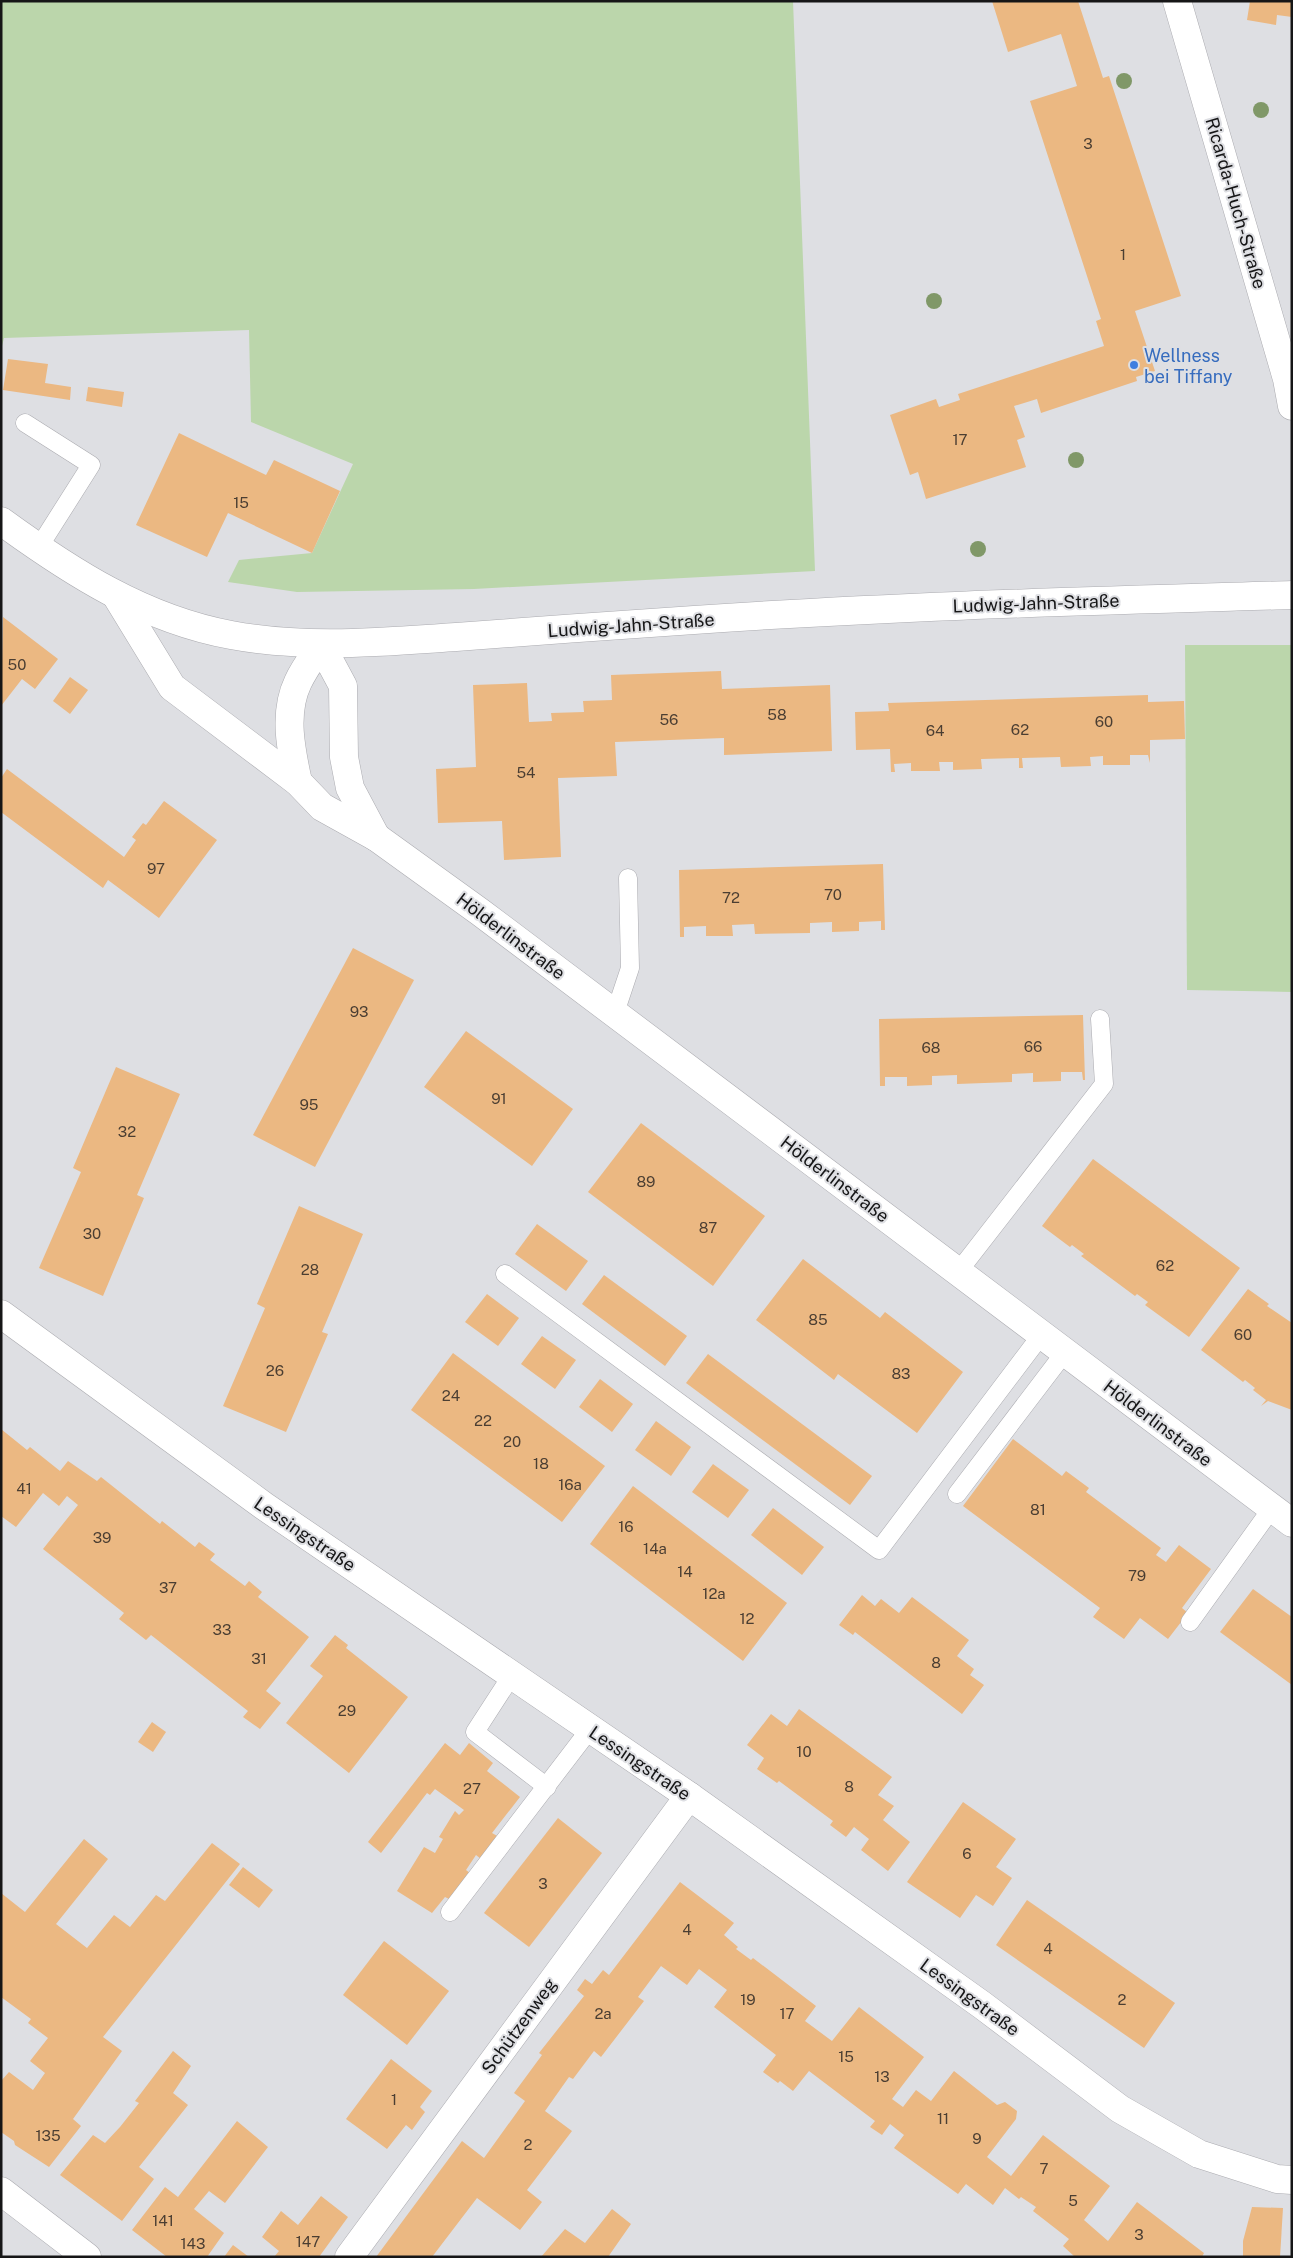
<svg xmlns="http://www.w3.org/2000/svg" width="1293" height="2258" viewBox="0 0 1293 2258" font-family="'Public Sans',sans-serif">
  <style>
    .green { fill: #bbd6ab }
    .building { fill: #ebb882 }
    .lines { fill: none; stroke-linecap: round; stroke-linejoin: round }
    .service-casing { stroke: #ababb0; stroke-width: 19 }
    .minor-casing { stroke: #ababb0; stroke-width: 29 }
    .tertiary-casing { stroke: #ababb0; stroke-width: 29 }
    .service { stroke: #fff; stroke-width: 18 }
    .minor { stroke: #fff; stroke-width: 28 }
    .tertiary { stroke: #fff; stroke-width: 28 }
    .tree { fill: #809868 }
    .shop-dot { fill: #3f7fe0; stroke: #dedfe3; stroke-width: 2 }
    .labels { text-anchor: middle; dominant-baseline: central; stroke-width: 4; stroke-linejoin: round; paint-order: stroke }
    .number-label { font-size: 15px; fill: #4b3e32 }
    .street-label { font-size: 18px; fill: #161617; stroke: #dedfe3 }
    .shop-label { font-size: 18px; fill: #366cbe; stroke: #dedfe3; text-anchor: start }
  </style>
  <rect width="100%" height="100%" fill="#dedfe3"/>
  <g class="green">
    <path d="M1,1H793L815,571L474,589L297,592L228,582L239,560L312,553L353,464L251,422L249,330L4,338L1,350Z"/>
    <path d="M1185,645H1292V992L1187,990Z"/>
  </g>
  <g class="building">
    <path d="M992,1H1078L1103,78L1109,76L1181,296L1135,311L1155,371L1136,377L1137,381L1041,413L1037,399L1014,406L1025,437L1017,440L1026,467L926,499L918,472L910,475L890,415L936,399L939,407L960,400L958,394L1104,346L1096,321L1101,319L1030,101L1077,86L1061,34L1008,52Z"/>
    <path d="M1250,1H1292V17L1277,15L1276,25L1247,20Z"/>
    <path d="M8,359L48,364L45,383L71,387L70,400L3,390Z"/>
    <path d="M88,387L124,392L122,407L86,401Z"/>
    <path d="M179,433L266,475L274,460L340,491L312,553L228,513L207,557L136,525Z"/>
    <path d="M3,617L58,659L35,689L22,679L1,706Z"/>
    <path d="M721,671L722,689L830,685L832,751L724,755V738L615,742L617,776L558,778L561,857L504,860L502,821L438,823L436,769L476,767L473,685L527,683L529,722L552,721L551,713L584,712L583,701L612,700L611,675Z"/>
    <path d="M70,677L88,690L70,714L53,701Z"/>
    <path d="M1148,695V702L1184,701L1185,739L1150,740V763L1148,755H1130V765H1103V756L1090,757L1091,766L1061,767L1060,757L1022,758L1023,768H1019V758L981,759L982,769L953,770V762H939L940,771H911V763L894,764L895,772H891L890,749L856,750L855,712L889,711L888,703Z"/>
    <path d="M7,769L124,857L136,840L132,837L143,823L146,825L164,801L217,840L159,918L108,880L103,888L1,812V778Z"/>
    <path d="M883,864L885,930H881V921L859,922V931L832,932V922L810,923V933L755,934L754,924L732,925L733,936H706V926L684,927V937H680L679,870Z"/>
    <path d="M353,948L414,980L315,1167L253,1135Z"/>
    <path d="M1083,1015L1085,1080H1083L1082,1072H1061V1081L1033,1082V1073L1012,1074V1082L957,1084V1075L932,1076V1085L907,1086V1077H885V1086H880L879,1019Z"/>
    <path d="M466,1031L573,1109L532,1166L424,1087Z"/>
    <path d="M116,1067L180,1094L137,1195L144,1198L103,1296L39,1268L81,1172L73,1168Z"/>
    <path d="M641,1123L765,1216L713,1286L588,1192Z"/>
    <path d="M1093,1159L1240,1268L1189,1337L1145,1305L1148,1302L1137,1294L1135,1296L1081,1256L1084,1254L1072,1245L1070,1247L1042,1226Z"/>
    <path d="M299,1206L363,1234L322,1332L328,1334L286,1432L223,1406L265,1308L257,1304Z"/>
    <path d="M537,1224L588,1261L566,1291L515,1254Z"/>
    <path d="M803,1259L880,1318L885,1312L963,1372L917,1433L838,1374L834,1380L756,1320Z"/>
    <path d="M604,1275L687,1336L665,1366L582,1304Z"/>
    <path d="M1248,1289L1269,1304L1267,1306L1292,1323V1410L1268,1401L1261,1406L1266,1400L1253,1390L1255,1388L1245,1380L1243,1382L1201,1350Z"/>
    <path d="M487,1294L519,1318L498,1346L465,1322Z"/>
    <path d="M542,1336L576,1360L555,1389L521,1364Z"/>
    <path d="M453,1353L605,1466L562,1522L411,1410Z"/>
    <path d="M708,1354L872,1476L850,1505L686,1383Z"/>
    <path d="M600,1379L633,1404L612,1432L579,1407Z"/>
    <path d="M656,1421L691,1447L671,1476L635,1450Z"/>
    <path d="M1,1429L27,1450L30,1447L60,1471L68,1461L97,1481L101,1477L160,1524L162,1521L195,1547L199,1542L215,1554L210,1560L245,1586L249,1581L262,1592L258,1597L309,1637L266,1691L281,1703L260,1729L243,1717L248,1711L151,1635L146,1640L119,1619L124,1613L43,1549L78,1505L67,1496L59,1506L43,1493L16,1527L1,1516Z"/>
    <path d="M1013,1439L1062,1476L1066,1471L1089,1488L1086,1492L1161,1548L1156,1555L1166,1562L1179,1545L1211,1569L1182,1608L1188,1613L1168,1639L1140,1618L1124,1639L1093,1617L1100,1608L963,1506Z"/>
    <path d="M713,1464L749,1490L728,1518L692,1492Z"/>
    <path d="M633,1486L787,1603L743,1661L590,1544Z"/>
    <path d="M773,1508L824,1547L802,1575L751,1535Z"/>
    <path d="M1253,1589L1292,1617V1685L1220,1632Z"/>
    <path d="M862,1595L875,1606L881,1599L899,1613L912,1597L969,1640L957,1656L974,1669L970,1675L984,1685L962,1714L855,1632L853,1635L839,1625Z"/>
    <path d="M335,1635L348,1645L346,1648L408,1697L349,1773L286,1723L323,1676L310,1666Z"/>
    <path d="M799,1709L892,1777L878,1795L894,1806L883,1820L910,1842L888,1871L861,1850L869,1839L854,1827L846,1837L830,1825L833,1821L779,1781L777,1783L757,1769L764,1758L747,1745L771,1714L787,1726Z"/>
    <path d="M152,1722L166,1732L153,1752L138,1742Z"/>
    <path d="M445,1743L460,1755L469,1743L493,1763L487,1771L520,1797L492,1833L499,1837L481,1859L476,1855L466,1870L470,1873L449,1899L445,1897L432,1913L397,1891L424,1847L435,1853L443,1839L439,1837L455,1811L459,1815L464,1810L435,1789L430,1795L427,1793L381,1853L368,1842Z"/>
    <path d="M963,1802L1016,1839L996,1867L1012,1878L993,1906L976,1895L960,1918L907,1882Z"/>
    <path d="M558,1818L602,1853L529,1947L484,1913Z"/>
    <path d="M84,1839L108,1859L56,1924L87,1948L114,1915L130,1927L156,1895L165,1901L212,1843L240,1864L103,2037L122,2051L73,2119L81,2126L49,2167L15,2145L14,2141L1,2132V2081L9,2072L33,2090L45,2073L30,2061L48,2038L28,2023L31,2019L1,1997V1893L25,1912Z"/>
    <path d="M243,1867L273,1890L259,1908L229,1885Z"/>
    <path d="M680,1882L734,1923L724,1935L738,1947L736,1949L751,1960L753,1958L816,2006L805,2021L832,2041L859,2007L924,2057L892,2099L903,2107L916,2090L931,2101L954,2071L997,2105L1005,2102L1017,2111L1016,2119L987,2157L1011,2176L1043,2135L1110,2186L1084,2220L1108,2241L1137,2202L1204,2253L1202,2257H1075L1063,2246L1069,2239L1033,2211L1036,2207L1021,2197L1019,2199L1005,2188L993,2205L966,2184L958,2194L894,2148L904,2135L890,2124L882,2135L870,2127L875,2121L809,2071L793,2091L780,2081L778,2083L763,2072L776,2055L714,2007L727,1990L699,1969L687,1985L661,1966L638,1997L644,2001L601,2057L594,2051L573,2079L569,2077L545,2111L572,2131L527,2190L542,2202L520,2230L477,2198L432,2257H376L462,2141L484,2158L525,2101L514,2093L542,2055L539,2053L584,1996L577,1990L585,1979L592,1984L603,1970L609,1975Z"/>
    <path d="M1027,1900L1175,2003L1144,2048L996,1945Z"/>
    <path d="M384,1941L449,1991L407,2045L343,1995Z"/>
    <path d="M173,2051L191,2066L173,2093L188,2105L139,2167L154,2179L122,2221L60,2175L93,2135L105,2143L120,2127L139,2103L135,2101Z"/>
    <path d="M391,2059L432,2091L420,2107L425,2112L412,2130L406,2125L387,2149L346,2119Z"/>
    <path d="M237,2121L268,2147L225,2203L209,2191L194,2209L224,2233L207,2257H167L132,2230L165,2187L178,2197Z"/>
    <path d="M321,2196L348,2217L319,2257H274L279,2251L262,2237L281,2211L298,2225Z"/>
    <path d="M1252,2207L1283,2208L1280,2257H1243V2241Z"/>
    <path d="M612,2209L631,2224L608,2257H541L565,2229L585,2243Z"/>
    <path d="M233,2245L249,2257H224Z"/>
  </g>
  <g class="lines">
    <g class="service-casing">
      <g id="service">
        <path d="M25,423L91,465L39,547"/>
        <path d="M615,1013L630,968L628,878"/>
        <path d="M958,1272L1104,1084L1100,1019"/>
        <path d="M505,1274L879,1550L1042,1334"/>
        <path d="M957,1494L1065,1352"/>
        <path d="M1190,1622L1272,1508"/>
        <path d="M512,1675L475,1732L547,1787"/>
        <path d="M450,1912L590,1729"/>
      </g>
    </g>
    <g class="minor-casing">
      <g id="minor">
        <path d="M1177,1L1287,379L1292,406"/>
        <path d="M117,597L172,687L298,782L322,807L376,837L480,912L1292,1523"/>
        <path d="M298,782C291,750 283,713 298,682C304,669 313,657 321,645L343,686L344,757L350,788L376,837"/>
        <path d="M1,1314L264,1506L689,1796L982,2005L1120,2109L1199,2154L1277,2179L1292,2180"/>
        <path d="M1,2191L87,2257"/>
        <path d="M349,2257L689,1796"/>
      </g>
    </g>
    <g class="tertiary-casing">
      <path id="tertiary" d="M1,521C71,572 144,619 231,635C306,649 380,642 456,637C535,631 615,625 694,620C893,606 1093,601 1292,595"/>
    </g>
    <use href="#service" class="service"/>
    <use href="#minor" class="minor"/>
    <use href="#tertiary" class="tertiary"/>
  </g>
  <g class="tree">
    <circle cx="1124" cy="81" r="8"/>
    <circle cx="1261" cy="110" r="8"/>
    <circle cx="934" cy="301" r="8"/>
    <circle cx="1076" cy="460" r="8"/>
    <circle cx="978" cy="549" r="8"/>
  </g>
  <circle class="shop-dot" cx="1134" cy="365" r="5"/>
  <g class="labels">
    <g class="number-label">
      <text x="1088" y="143">3</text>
      <text x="1123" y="254">1</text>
      <text x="960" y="439">17</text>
      <text x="241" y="502">15</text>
      <text x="17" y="664">50</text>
      <text x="777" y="714">58</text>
      <text x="669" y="719">56</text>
      <text x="1104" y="721">60</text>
      <text x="1020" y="729">62</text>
      <text x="935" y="730">64</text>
      <text x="526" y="772">54</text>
      <text x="156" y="868">97</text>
      <text x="833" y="894">70</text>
      <text x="731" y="897">72</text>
      <text x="359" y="1011">93</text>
      <text x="1033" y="1046">66</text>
      <text x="931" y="1047">68</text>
      <text x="499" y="1098">91</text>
      <text x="309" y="1104">95</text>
      <text x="127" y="1131">32</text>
      <text x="646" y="1181">89</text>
      <text x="708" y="1227">87</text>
      <text x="92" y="1233">30</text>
      <text x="1165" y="1265">62</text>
      <text x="310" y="1269">28</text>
      <text x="818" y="1319">85</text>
      <text x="1243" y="1334">60</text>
      <text x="275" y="1370">26</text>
      <text x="901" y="1373">83</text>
      <text x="451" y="1395">24</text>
      <text x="483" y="1420">22</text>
      <text x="512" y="1441">20</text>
      <text x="541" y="1463">18</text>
      <text x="570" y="1484">16a</text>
      <text x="24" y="1488">41</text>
      <text x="1038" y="1509">81</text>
      <text x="626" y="1526">16</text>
      <text x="102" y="1537">39</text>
      <text x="655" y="1548">14a</text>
      <text x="685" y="1571">14</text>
      <text x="1137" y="1575">79</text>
      <text x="168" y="1587">37</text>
      <text x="714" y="1593">12a</text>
      <text x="747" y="1618">12</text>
      <text x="222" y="1629">33</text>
      <text x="259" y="1658">31</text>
      <text x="936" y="1662">8</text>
      <text x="347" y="1710">29</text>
      <text x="804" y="1751">10</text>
      <text x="849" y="1786">8</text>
      <text x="472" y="1788">27</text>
      <text x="967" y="1853">6</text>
      <text x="543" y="1883">3</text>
      <text x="687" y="1929">4</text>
      <text x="1048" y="1948">4</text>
      <text x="748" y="1999">19</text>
      <text x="1122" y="1999">2</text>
      <text x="603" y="2013">2a</text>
      <text x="787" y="2013">17</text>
      <text x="846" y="2056">15</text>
      <text x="882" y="2076">13</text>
      <text x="394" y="2099">1</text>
      <text x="943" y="2118">11</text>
      <text x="48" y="2135">135</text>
      <text x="977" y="2138">9</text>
      <text x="528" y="2144">2</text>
      <text x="1044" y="2168">7</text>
      <text x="1073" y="2200">5</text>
      <text x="163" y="2220">141</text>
      <text x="1139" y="2234">3</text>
      <text x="308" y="2241">147</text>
      <text x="193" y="2243">143</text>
    </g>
    <g class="street-label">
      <text transform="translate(1236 203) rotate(74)">Ricarda-Huch-Straße</text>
      <text transform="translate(1036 603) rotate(-2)">Ludwig-Jahn-Straße</text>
      <text transform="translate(631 625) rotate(-4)">Ludwig-Jahn-Straße</text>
      <text transform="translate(511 936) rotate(37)">Hölderlinstraße</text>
      <text transform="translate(835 1179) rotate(37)">Hölderlinstraße</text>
      <text transform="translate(1158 1423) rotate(37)">Hölderlinstraße</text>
      <text transform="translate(305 1534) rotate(34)">Lessingstraße</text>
      <text transform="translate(640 1763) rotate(34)">Lessingstraße</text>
      <text transform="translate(970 1997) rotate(36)">Lessingstraße</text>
      <text transform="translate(519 2026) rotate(-54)">Schützenweg</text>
    </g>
    <g class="shop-label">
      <text x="1144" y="355">Wellness<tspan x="1144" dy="21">bei Tiffany</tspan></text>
    </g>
  </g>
  <rect width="1293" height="2258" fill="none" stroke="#161617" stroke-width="5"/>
</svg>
